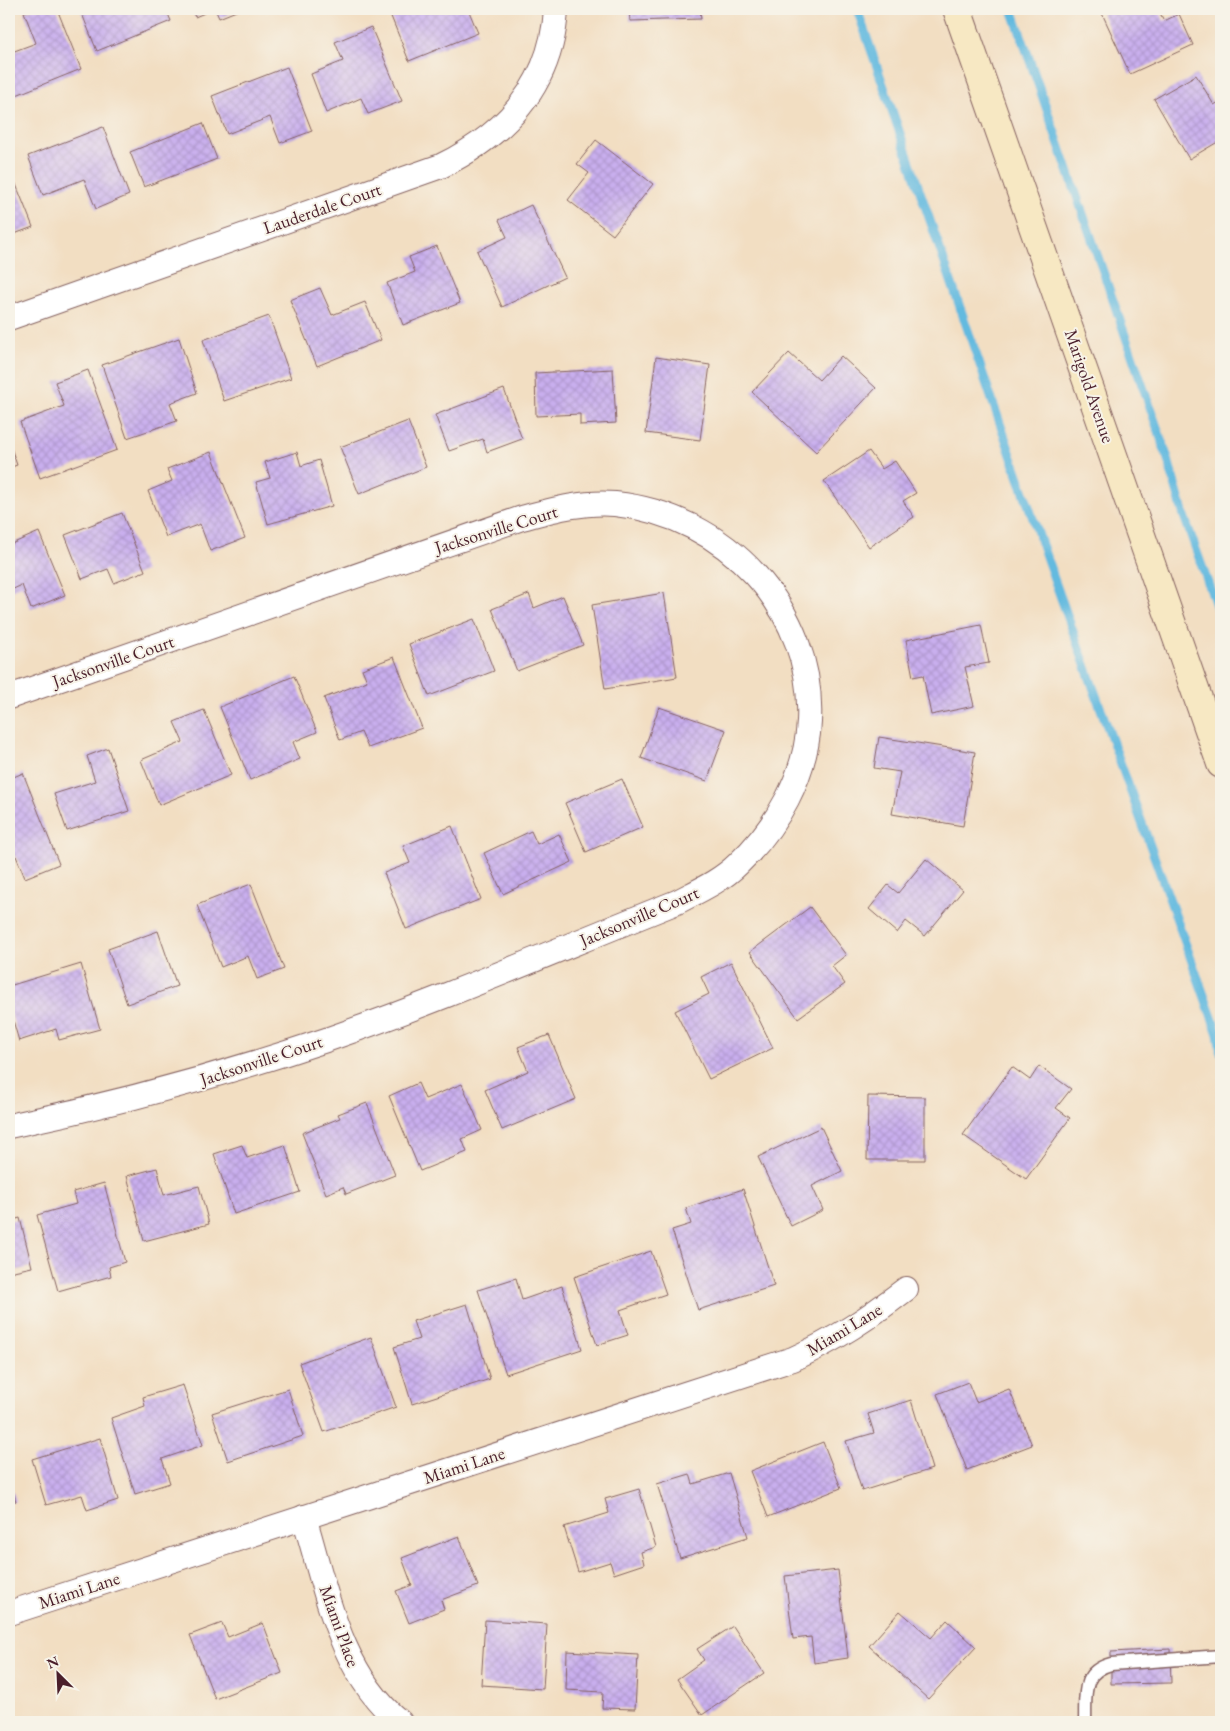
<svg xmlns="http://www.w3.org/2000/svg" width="1230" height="1731" viewBox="0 0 1230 1731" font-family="'EB Garamond',serif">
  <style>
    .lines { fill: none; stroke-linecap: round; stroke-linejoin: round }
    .stream { stroke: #63badf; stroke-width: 9 }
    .building { fill: url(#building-cross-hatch) }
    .service-casing { stroke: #856260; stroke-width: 15 }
    .minor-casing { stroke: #856260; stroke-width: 26 }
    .secondary-casing { stroke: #856260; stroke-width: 30 }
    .service { stroke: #fff; stroke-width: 12 }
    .minor { stroke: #fff; stroke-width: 24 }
    .secondary { stroke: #f7e8c3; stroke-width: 28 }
    .labels { text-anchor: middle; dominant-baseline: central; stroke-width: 4; stroke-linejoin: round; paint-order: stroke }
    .street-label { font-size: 18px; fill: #4a1f2b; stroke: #f7f3e8 }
  </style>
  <defs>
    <pattern id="building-cross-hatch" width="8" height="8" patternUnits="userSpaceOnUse" patternTransform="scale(1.25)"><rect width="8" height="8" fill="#c9afee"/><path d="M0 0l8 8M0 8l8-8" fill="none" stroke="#ae96cc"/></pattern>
  </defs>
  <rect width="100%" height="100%" fill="#f7f3e8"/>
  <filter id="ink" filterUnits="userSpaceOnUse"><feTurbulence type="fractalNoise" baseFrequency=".02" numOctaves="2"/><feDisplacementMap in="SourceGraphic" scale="10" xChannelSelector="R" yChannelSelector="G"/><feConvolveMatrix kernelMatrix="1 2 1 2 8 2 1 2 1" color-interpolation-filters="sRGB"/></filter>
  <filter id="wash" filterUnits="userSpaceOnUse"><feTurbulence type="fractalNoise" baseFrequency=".0096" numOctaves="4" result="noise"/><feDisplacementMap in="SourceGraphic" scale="20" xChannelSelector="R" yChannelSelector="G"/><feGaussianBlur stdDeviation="1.12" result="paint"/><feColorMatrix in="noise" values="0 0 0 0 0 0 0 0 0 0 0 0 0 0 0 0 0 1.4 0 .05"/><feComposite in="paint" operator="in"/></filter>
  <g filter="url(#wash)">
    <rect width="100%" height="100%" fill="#f2dec2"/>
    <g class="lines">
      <g class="stream">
        <path d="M857,9L1048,562L1218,1034L1221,1052"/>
        <path d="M1012,9L1167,456L1184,516L1221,619"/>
      </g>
    </g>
    <g id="blocks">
      <g class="building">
        <path d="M32,9H57L81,69L14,96L9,84V53L36,43L24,12Z"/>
        <path d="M80,9H166L171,21L97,51Z"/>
        <path d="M191,9H214L195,17Z"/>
        <path d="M215,9H241L219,18Z"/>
        <path d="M388,9H468L478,33L409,61Z"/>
        <path d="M629,9H700L701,19L630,21Z"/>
        <path d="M1100,9H1158L1164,21L1179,14L1193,45L1130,74Z"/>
        <path d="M371,27L402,101L368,114L361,98L326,113L311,74L343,61L335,42Z"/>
        <path d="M287,67L312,131L280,143L270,117L227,134L212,96Z"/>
        <path d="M1196,75L1214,105L1221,101V140L1189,159L1154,99Z"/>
        <path d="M203,123L217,159L144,187L130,152Z"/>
        <path d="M103,127L129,195L96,209L84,179L43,195L28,156Z"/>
        <path d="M596,140L653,184L613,235L568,200L589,173L577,164Z"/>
        <path d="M13,177L33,227L9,236V178Z"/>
        <path d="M531,205L565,277L502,307L477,251L507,237L499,220Z"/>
        <path d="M437,246L460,303L403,325L387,283L415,272L409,257Z"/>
        <path d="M320,288L332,315L365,302L381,340L317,366L290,300Z"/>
        <path d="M269,316L291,378L224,401L203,340Z"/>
        <path d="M179,338L197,393L170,403L177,421L127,438L102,365Z"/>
        <path d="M789,353L819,380L841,356L876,388L816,452L752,392Z"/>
        <path d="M656,357L710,365L700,440L646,433Z"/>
        <path d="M613,369L616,423L580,425V414L536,416L535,373Z"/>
        <path d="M88,370L117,450L40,478L20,422L64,406L55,382Z"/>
        <path d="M504,389L522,439L487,452L483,439L449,451L435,415Z"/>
        <path d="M408,421L426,467L359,494L340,447Z"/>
        <path d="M9,442L17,465L9,468Z"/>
        <path d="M869,451L882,469L895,461L916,493L903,501L914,517L869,547L824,481Z"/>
        <path d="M211,452L245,538L210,551L200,524L166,537L148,491L172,481L167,469Z"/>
        <path d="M297,452L301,466L319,460L332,506L268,524L256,482L270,478L265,462Z"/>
        <path d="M122,513L145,571L114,583L108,569L82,579L65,535Z"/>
        <path d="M39,532L65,595L31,609L22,585L9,591V545Z"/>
        <path d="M664,593L677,677L605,689L592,605Z"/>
        <path d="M529,594L534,608L563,596L583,645L517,671L492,609Z"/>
        <path d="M474,619L494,671L429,696L409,644Z"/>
        <path d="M981,625L989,663L965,667L974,706L931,715L923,675L913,677L906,640Z"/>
        <path d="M394,657L422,728L368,748L361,732L340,740L324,698L367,681L362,669Z"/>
        <path d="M294,676L317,732L293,742L300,759L250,780L220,707Z"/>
        <path d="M659,707L726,730L707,781L641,758Z"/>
        <path d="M204,710L231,775L159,805L141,760L183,742L174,722Z"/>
        <path d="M879,737L975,752L963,826L892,814L900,772L874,768Z"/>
        <path d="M108,748L129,811L67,831L54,794L95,781L87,756Z"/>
        <path d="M23,773L59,864L25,878L16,856L9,859V779Z"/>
        <path d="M622,779L643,827L586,852L565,803Z"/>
        <path d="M452,826L481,899L406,929L384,873L410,863L403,846Z"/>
        <path d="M531,831L537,844L559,834L572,862L503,894L484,853Z"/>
        <path d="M926,859L963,890L925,936L906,921L897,933L869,909L888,885L898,893Z"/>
        <path d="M251,884L284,969L257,979L248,956L221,967L197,905Z"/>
        <path d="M810,907L846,955L832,966L845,984L798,1018L750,952Z"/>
        <path d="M158,931L177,986L127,1004L108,949Z"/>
        <path d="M731,962L773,1048L709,1079L675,1011L709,994L701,977Z"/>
        <path d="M81,964L100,1029L59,1040L56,1029L19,1041L9,1007V986Z"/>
        <path d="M549,1035L576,1099L502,1130L485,1090L528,1071L518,1047Z"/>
        <path d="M1039,1066L1071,1089L1056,1108L1070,1118L1026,1179L963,1135L1012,1067L1030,1080Z"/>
        <path d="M418,1083L425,1099L462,1084L482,1130L462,1139L467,1152L420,1171L389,1096Z"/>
        <path d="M868,1096L925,1097V1160H867Z"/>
        <path d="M367,1103L395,1175L346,1194L343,1187L326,1194L302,1133L340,1118L338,1114Z"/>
        <path d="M821,1127L842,1171L812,1186L823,1210L791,1226L758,1157Z"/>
        <path d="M242,1145L247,1158L285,1145L300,1192L234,1214L214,1154Z"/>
        <path d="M157,1168L164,1195L199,1186L209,1224L144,1241L127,1176Z"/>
        <path d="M104,1183L125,1262L109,1267L111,1276L58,1291L37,1215L76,1204L73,1192Z"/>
        <path d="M743,1189L774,1286L698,1310L672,1230L691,1224L686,1208Z"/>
        <path d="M20,1218L32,1267L9,1272V1221Z"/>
        <path d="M651,1251L666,1294L620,1310L628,1335L597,1345L574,1277Z"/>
        <path d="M516,1278L522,1300L562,1286L582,1349L506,1374L478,1290Z"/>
        <path d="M467,1304L490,1379L412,1404L394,1347L419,1339L413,1321Z"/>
        <path d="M371,1337L396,1407L324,1432L299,1363Z"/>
        <path d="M968,1382L976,1402L1009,1389L1032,1445L967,1470L937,1394Z"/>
        <path d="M183,1385L203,1445L162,1459L170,1483L135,1494L111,1418L145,1406L143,1397Z"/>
        <path d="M288,1389L303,1436L228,1461L212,1413Z"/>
        <path d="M911,1400L932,1469L862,1491L846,1441L874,1433L868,1414Z"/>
        <path d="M100,1438L118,1500L87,1510L82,1495L46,1505L32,1459Z"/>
        <path d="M823,1442L841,1488L768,1517L750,1471Z"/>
        <path d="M729,1473L748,1537L680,1558L657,1484L690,1474L693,1484Z"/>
        <path d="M9,1480L16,1501L9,1503Z"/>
        <path d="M639,1489L656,1547L641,1552L644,1564L614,1574L610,1562L578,1572L564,1527L609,1513L605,1499Z"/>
        <path d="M459,1536L478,1586L441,1600L444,1609L409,1623L396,1591L412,1585L402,1558Z"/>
        <path d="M838,1570L848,1658L814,1663L811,1637L793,1639L785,1576Z"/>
        <path d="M900,1611L931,1638L947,1620L976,1647L928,1699L869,1646Z"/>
        <path d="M485,1620L547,1624L543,1689L481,1685Z"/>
        <path d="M222,1623L228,1637L263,1623L282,1673L215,1699L190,1635Z"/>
        <path d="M733,1626L764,1673L702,1715L677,1679L704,1660L697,1649Z"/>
        <path d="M1170,1649L1171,1683L1111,1684V1652Z"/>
        <path d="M567,1651L638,1655L635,1709L602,1708L603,1692L566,1690Z"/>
      </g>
    </g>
  </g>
  <g filter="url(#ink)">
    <use href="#blocks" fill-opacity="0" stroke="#856260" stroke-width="1"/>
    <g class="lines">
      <g class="service-casing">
        <path id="service" d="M1085,1722C1086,1696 1080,1672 1111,1664L1221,1656"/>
      </g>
      <g class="minor-casing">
        <g id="minor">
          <path d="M9,318L441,166C506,134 552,85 556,9"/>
          <path d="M9,697L522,518C552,510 584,501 615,504C725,515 815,609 809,722C806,776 777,827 738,864C721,881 698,891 677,902C561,948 444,999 326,1040C222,1075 116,1104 9,1126"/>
          <path d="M304,1517C326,1589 339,1672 400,1722"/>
          <path d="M9,1613L793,1359C837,1339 868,1318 906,1289"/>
        </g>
      </g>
      <g class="secondary-casing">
        <path id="secondary" d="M957,9L1221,764"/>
      </g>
      <use href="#service" class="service"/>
      <use href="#minor" class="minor"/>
      <use href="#secondary" class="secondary"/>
    </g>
  </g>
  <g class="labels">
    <g class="street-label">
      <text transform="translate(322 208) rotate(-19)">Lauderdale Court</text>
      <text transform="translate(1090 386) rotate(71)">Marigold Avenue</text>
      <text transform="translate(496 529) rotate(-17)">Jacksonville Court</text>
      <text transform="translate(113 661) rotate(-19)">Jacksonville Court</text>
      <text transform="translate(639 916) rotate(-23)">Jacksonville Court</text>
      <text transform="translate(261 1060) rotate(-18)">Jacksonville Court</text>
      <text transform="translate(844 1329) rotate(-31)">Miami Lane</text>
      <text transform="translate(464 1465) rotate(-18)">Miami Lane</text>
      <text transform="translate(79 1590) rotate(-18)">Miami Lane</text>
      <text transform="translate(340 1626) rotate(70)">Miami Place</text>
    </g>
  </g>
  <rect width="1230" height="1731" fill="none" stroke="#f7f3e8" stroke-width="30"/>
  <g transform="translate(58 1674) rotate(336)" stroke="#f7f3e8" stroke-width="4" paint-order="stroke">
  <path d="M0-4L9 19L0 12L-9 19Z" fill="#4a1f2b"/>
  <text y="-8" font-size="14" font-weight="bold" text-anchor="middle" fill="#4a1f2b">N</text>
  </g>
</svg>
